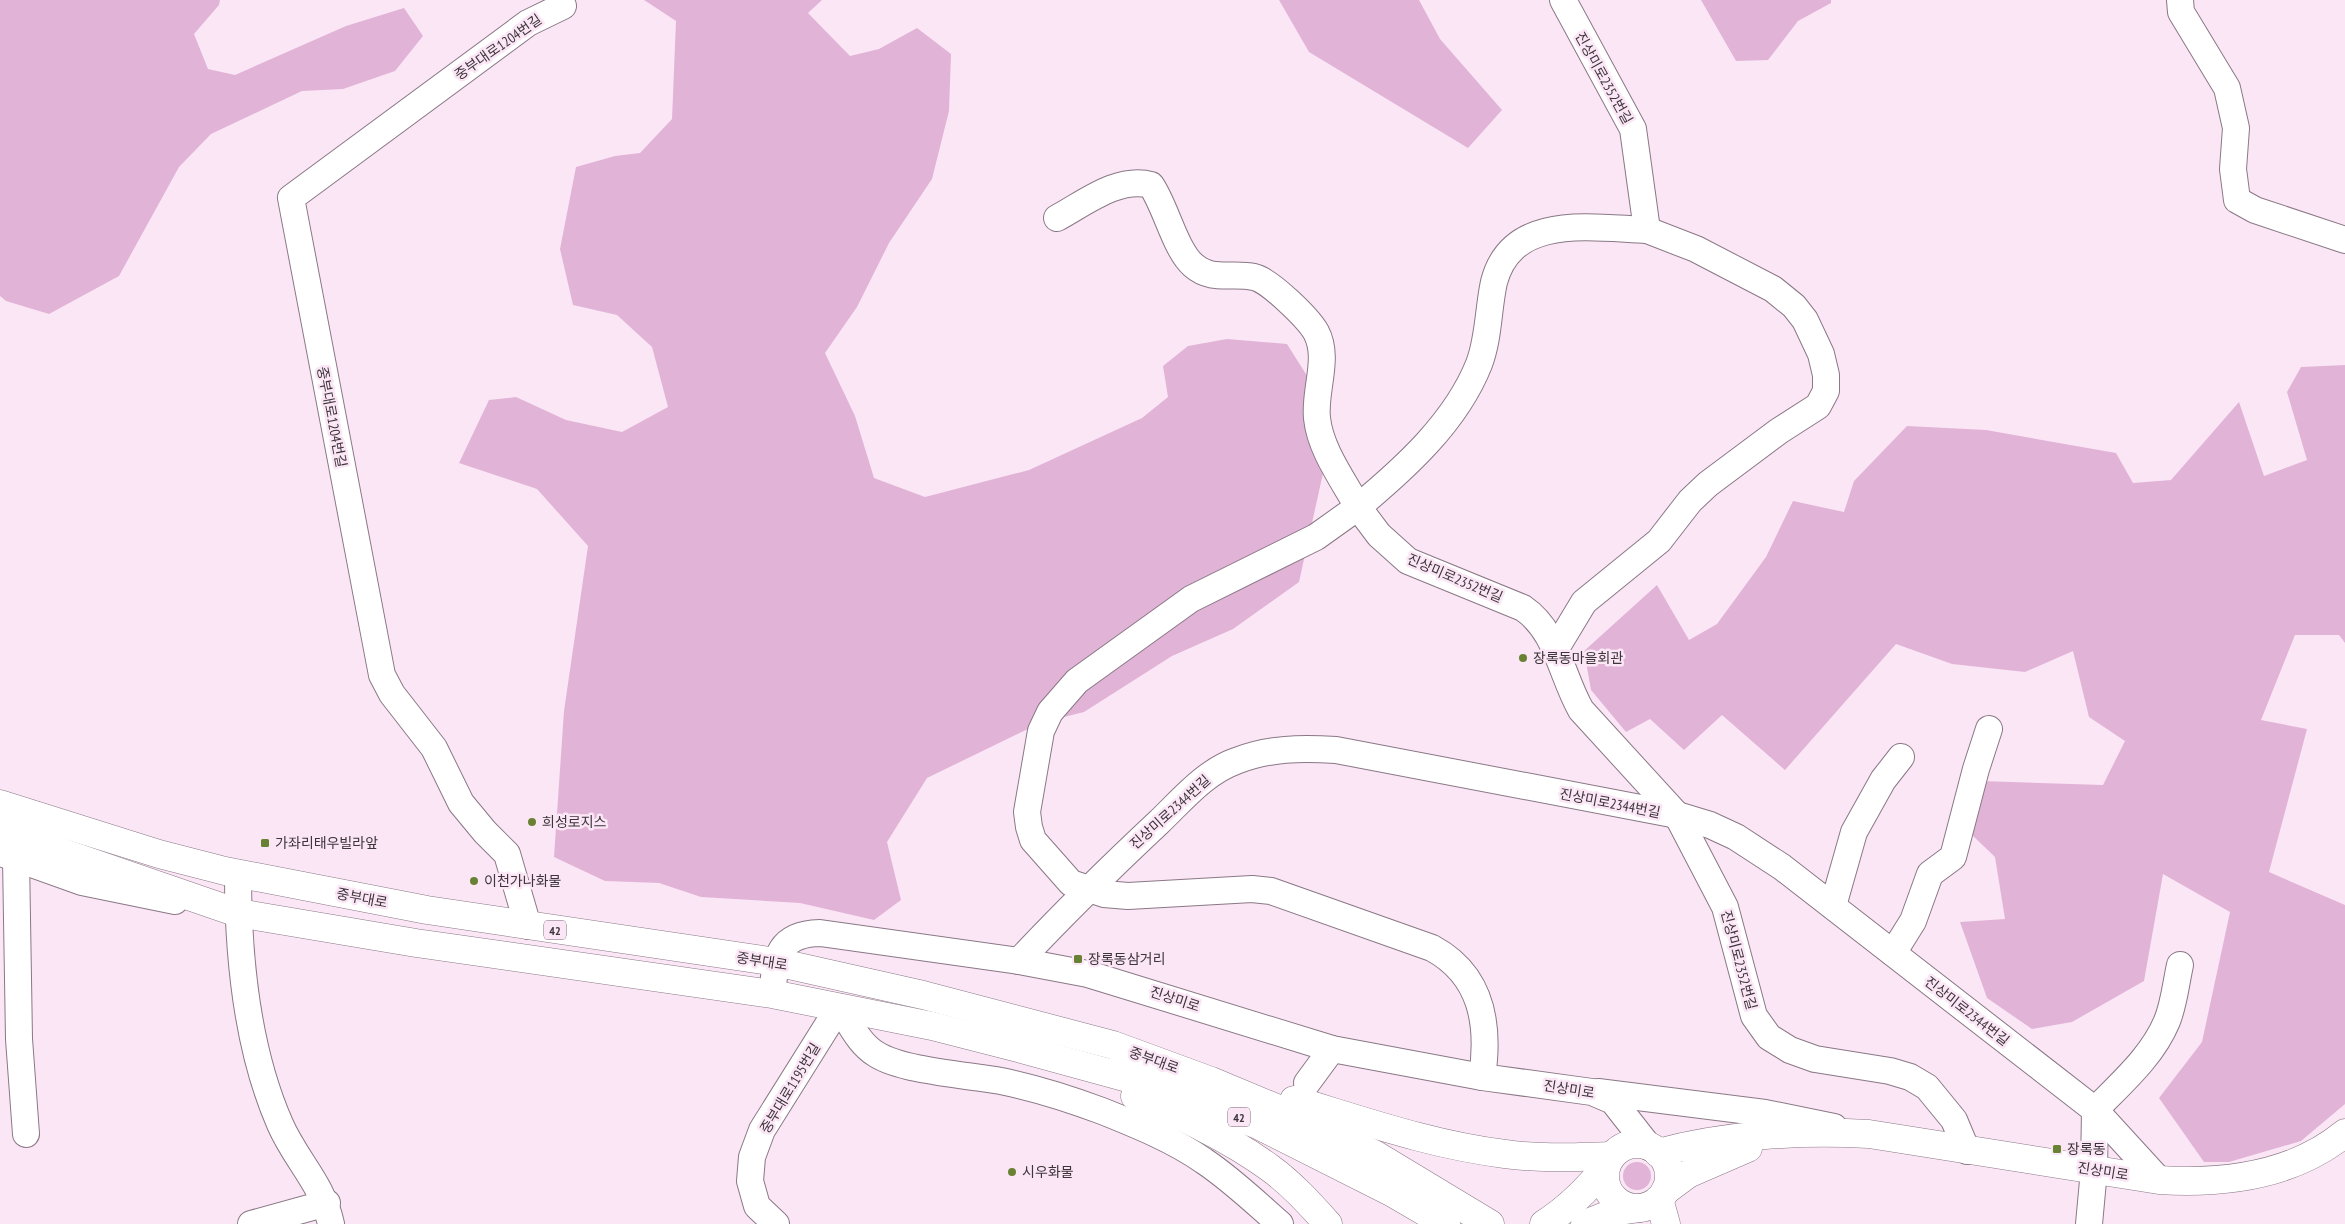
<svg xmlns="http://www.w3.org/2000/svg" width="2345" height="1224" viewBox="0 0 2345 1224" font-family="'PT Sans Narrow','Noto Sans KR',sans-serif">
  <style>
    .green { fill: #e1b4d7 }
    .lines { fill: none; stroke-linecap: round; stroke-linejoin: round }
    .minor-casing { stroke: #8a7886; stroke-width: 28 }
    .major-casing { stroke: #8a7886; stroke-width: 29 }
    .minor { stroke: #fff; stroke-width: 26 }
    .major { stroke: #fff; stroke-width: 28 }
    .poi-dot { fill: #698133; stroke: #fbe6f6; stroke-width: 2 }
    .labels { text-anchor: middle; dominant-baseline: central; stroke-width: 5; stroke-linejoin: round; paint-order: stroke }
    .shield { fill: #fbe6f6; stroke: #766a73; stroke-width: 1 }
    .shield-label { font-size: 12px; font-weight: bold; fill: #3d353b }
    .street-label { font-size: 14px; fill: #3d353b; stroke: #fbe6f6 }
    .poi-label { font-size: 14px; fill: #3d353b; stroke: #fbe6f6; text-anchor: start }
  </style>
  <rect width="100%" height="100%" fill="#fbe6f6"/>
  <g class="green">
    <path d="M0,0H220L219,5L194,34L208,69L235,75L346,26L404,8L423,36L395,71L343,89L302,91L211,134L179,167L119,276L49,314L6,301L0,296Z"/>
    <path d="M644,0H822L808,13L850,56L879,49L917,28L951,54L949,111L932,179L889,243L857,307L825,353L855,416L874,478L925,497L1029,470L1142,418L1168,397L1163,366L1188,346L1227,339L1287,344L1316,390L1329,446L1299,582L1233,629L1172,656L1084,712L1040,723L927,778L887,842L901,900L874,920L800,903L701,897L659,883L605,881L554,857L564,711L588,546L537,489L459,463L489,400L516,397L566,420L622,432L668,407L652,347L617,315L573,305L560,249L576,167L615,156L640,153L672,119L676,21Z"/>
    <path d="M1279,0H1419L1440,39L1502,110L1468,148L1309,52Z"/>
    <path d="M1701,0H1831V3L1798,21L1768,60L1736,61Z"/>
    <path d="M2345,365V643L2339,635H2295L2261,720L2307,729L2269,872L2345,905V1104L2301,1141L2229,1162H2204L2159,1098L2202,1042L2230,912L2163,874L2144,981L2072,1022L2032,1029L1987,998L1960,922L2005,919L1995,857L1972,835L1980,781L2103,785L2125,741L2089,717L2073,651L2025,672L1952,664L1896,644L1785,770L1722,715L1684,750L1650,719L1626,732L1591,690L1584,651L1657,585L1689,640L1717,624L1766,557L1793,501L1844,512L1854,481L1907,426L1986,430L2116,453L2133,483L2171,480L2239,402L2264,476L2307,460L2287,392L2301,367Z"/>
    <circle cx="1637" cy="1176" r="14"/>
  </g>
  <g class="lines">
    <g class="minor-casing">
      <g id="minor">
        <path d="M1563,0L1633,129L1647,230C1592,228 1512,213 1494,282C1488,309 1489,338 1479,364C1456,422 1405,468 1358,507L1379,535L1408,561L1523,608C1557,631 1561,675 1581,710L1677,815L1725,907L1754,1016L1769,1037L1790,1050L1815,1059L1890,1071L1910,1077L1927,1087L1954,1120L1967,1151"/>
        <path d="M2180,0L2181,12L2227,88L2236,128L2233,169L2237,200L2255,210L2345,240"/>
        <path d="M1057,218C1085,203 1118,176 1151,185C1166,207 1175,249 1193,265C1212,282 1232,272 1254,277C1269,280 1308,318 1316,332C1330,358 1314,390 1317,418C1320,449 1343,480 1358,507L1316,537L1191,599L1077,681L1050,712L1041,731L1027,812L1029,827L1033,840L1071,883L1104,894L1128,896L1252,889L1271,891L1432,948C1482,975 1490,1024 1482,1077"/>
        <path d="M1555,650L1584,602L1659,541L1690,501L1708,484L1779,431L1818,406L1826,391V375L1821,354L1805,320L1794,306L1773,289L1696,249L1647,230"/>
        <path d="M1,853L82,882L175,901"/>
        <path d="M16,858L19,1039L26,1134"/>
        <path d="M238,874C238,955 247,1049 280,1124C296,1161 322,1182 331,1224"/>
        <path d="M1833,906L1854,832L1883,780L1901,757"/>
        <path d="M528,926L507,854L485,832L461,803L434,748L392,694L382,675L291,198L528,23L563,6"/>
        <path d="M1893,953L1913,921L1930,874L1953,857L1976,769L1989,729"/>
        <path d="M1019,961C1064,913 1111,867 1159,822C1182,800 1205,772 1236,761C1269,748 1301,748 1336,750L1677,815L1710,825L1736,837L1782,867L2095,1110L2159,1180"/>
        <path d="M772,994C776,958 777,934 820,933L1019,961L1088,974L1332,1049L1482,1077L1592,1092L1613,1101L1649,1147"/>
        <path d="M1307,1083L1332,1049"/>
        <path d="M1598,1092L1765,1113L1834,1127"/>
        <path d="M251,1224L327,1203"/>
        <path d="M776,1224L757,1206L750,1181L752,1157L762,1130L839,1007C850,1023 859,1044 876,1054C902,1071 968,1075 1001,1081C1035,1088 1070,1099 1102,1111C1137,1125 1174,1140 1204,1161C1231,1179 1255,1202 1280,1224"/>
        <path d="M2089,1224L2094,1170L2095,1110C2121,1083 2152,1057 2167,1021C2174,1004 2176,983 2180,965"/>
      </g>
    </g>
    <g class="major-casing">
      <g id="major">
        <path d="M0,804L159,854L225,871L427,910L776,962L923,995L1113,1045L1211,1081L1300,1118L1374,1154L1490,1224"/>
        <path d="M0,831L238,913L416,943L772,994L932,1026L1018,1048L1135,1080L1200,1102L1258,1125L1391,1192L1446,1224"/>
        <path d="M1135,1096C1181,1116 1229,1138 1270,1168C1292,1184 1310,1204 1328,1224"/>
        <path d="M1294,1100C1364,1121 1432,1145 1505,1154C1540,1159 1576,1157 1611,1156"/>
        <circle cx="1637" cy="1176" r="32"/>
        <path d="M1658,1153C1723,1135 1801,1130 1869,1134L2159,1180C2224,1184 2293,1176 2345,1133"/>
        <path d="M1665,1191L1688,1174L1748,1148"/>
        <path d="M1659,1199L1666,1224"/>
        <path d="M1544,1224C1569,1208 1588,1189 1606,1166"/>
        <path d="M1585,1224L1618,1211L1640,1208"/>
      </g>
    </g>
    <use href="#minor" class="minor"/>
    <use href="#major" class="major"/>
  </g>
  <g class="poi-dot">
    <circle cx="1523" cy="658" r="5"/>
    <circle cx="532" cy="822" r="5"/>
    <rect x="260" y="838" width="10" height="10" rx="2.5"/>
    <circle cx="474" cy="881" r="5"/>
    <rect x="1073" y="954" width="10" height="10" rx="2.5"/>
    <rect x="2052" y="1144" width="10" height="10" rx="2.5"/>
    <circle cx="1012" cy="1172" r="5"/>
  </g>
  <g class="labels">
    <g class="shield">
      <rect x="544" y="920.5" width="22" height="19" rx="4"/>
      <rect x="1228" y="1107.5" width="22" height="19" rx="4"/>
    </g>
    <g class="shield-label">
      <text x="555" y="930">42</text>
      <text x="1239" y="1117">42</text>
    </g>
    <g class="street-label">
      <text transform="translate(498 47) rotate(-35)">중부대로1204번길</text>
      <text transform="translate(1604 78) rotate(61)">진상미로2352번길</text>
      <text transform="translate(332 417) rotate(79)">중부대로1204번길</text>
      <text transform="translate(1455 578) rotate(23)">진상미로2352번길</text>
      <text transform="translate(1610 803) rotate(11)">진상미로2344번길</text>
      <text transform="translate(1170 812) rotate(-42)">진상미로2344번길</text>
      <text transform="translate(362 898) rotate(11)">중부대로</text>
      <text transform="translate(1739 960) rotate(75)">진상미로2352번길</text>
      <text transform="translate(762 961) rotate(9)">중부대로</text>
      <text transform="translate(1175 999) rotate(18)">진상미로</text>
      <text transform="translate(1967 1011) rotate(38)">진상미로2344번길</text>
      <text transform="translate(1154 1060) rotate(20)">중부대로</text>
      <text transform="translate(790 1088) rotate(-59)">중부대로1195번길</text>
      <text transform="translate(1569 1089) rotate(9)">진상미로</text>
      <text transform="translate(2103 1171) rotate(9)">진상미로</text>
    </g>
    <g class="poi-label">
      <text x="1533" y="658">장록동마을회관</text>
      <text x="542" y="822">희성로지스</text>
      <text x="275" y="843">가좌리태우빌라앞</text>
      <text x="484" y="881">이천가나화물</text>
      <text x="1088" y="959">장록동삼거리</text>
      <text x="2067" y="1149">장록동</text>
      <text x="1022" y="1172">시우화물</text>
    </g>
  </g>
</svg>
